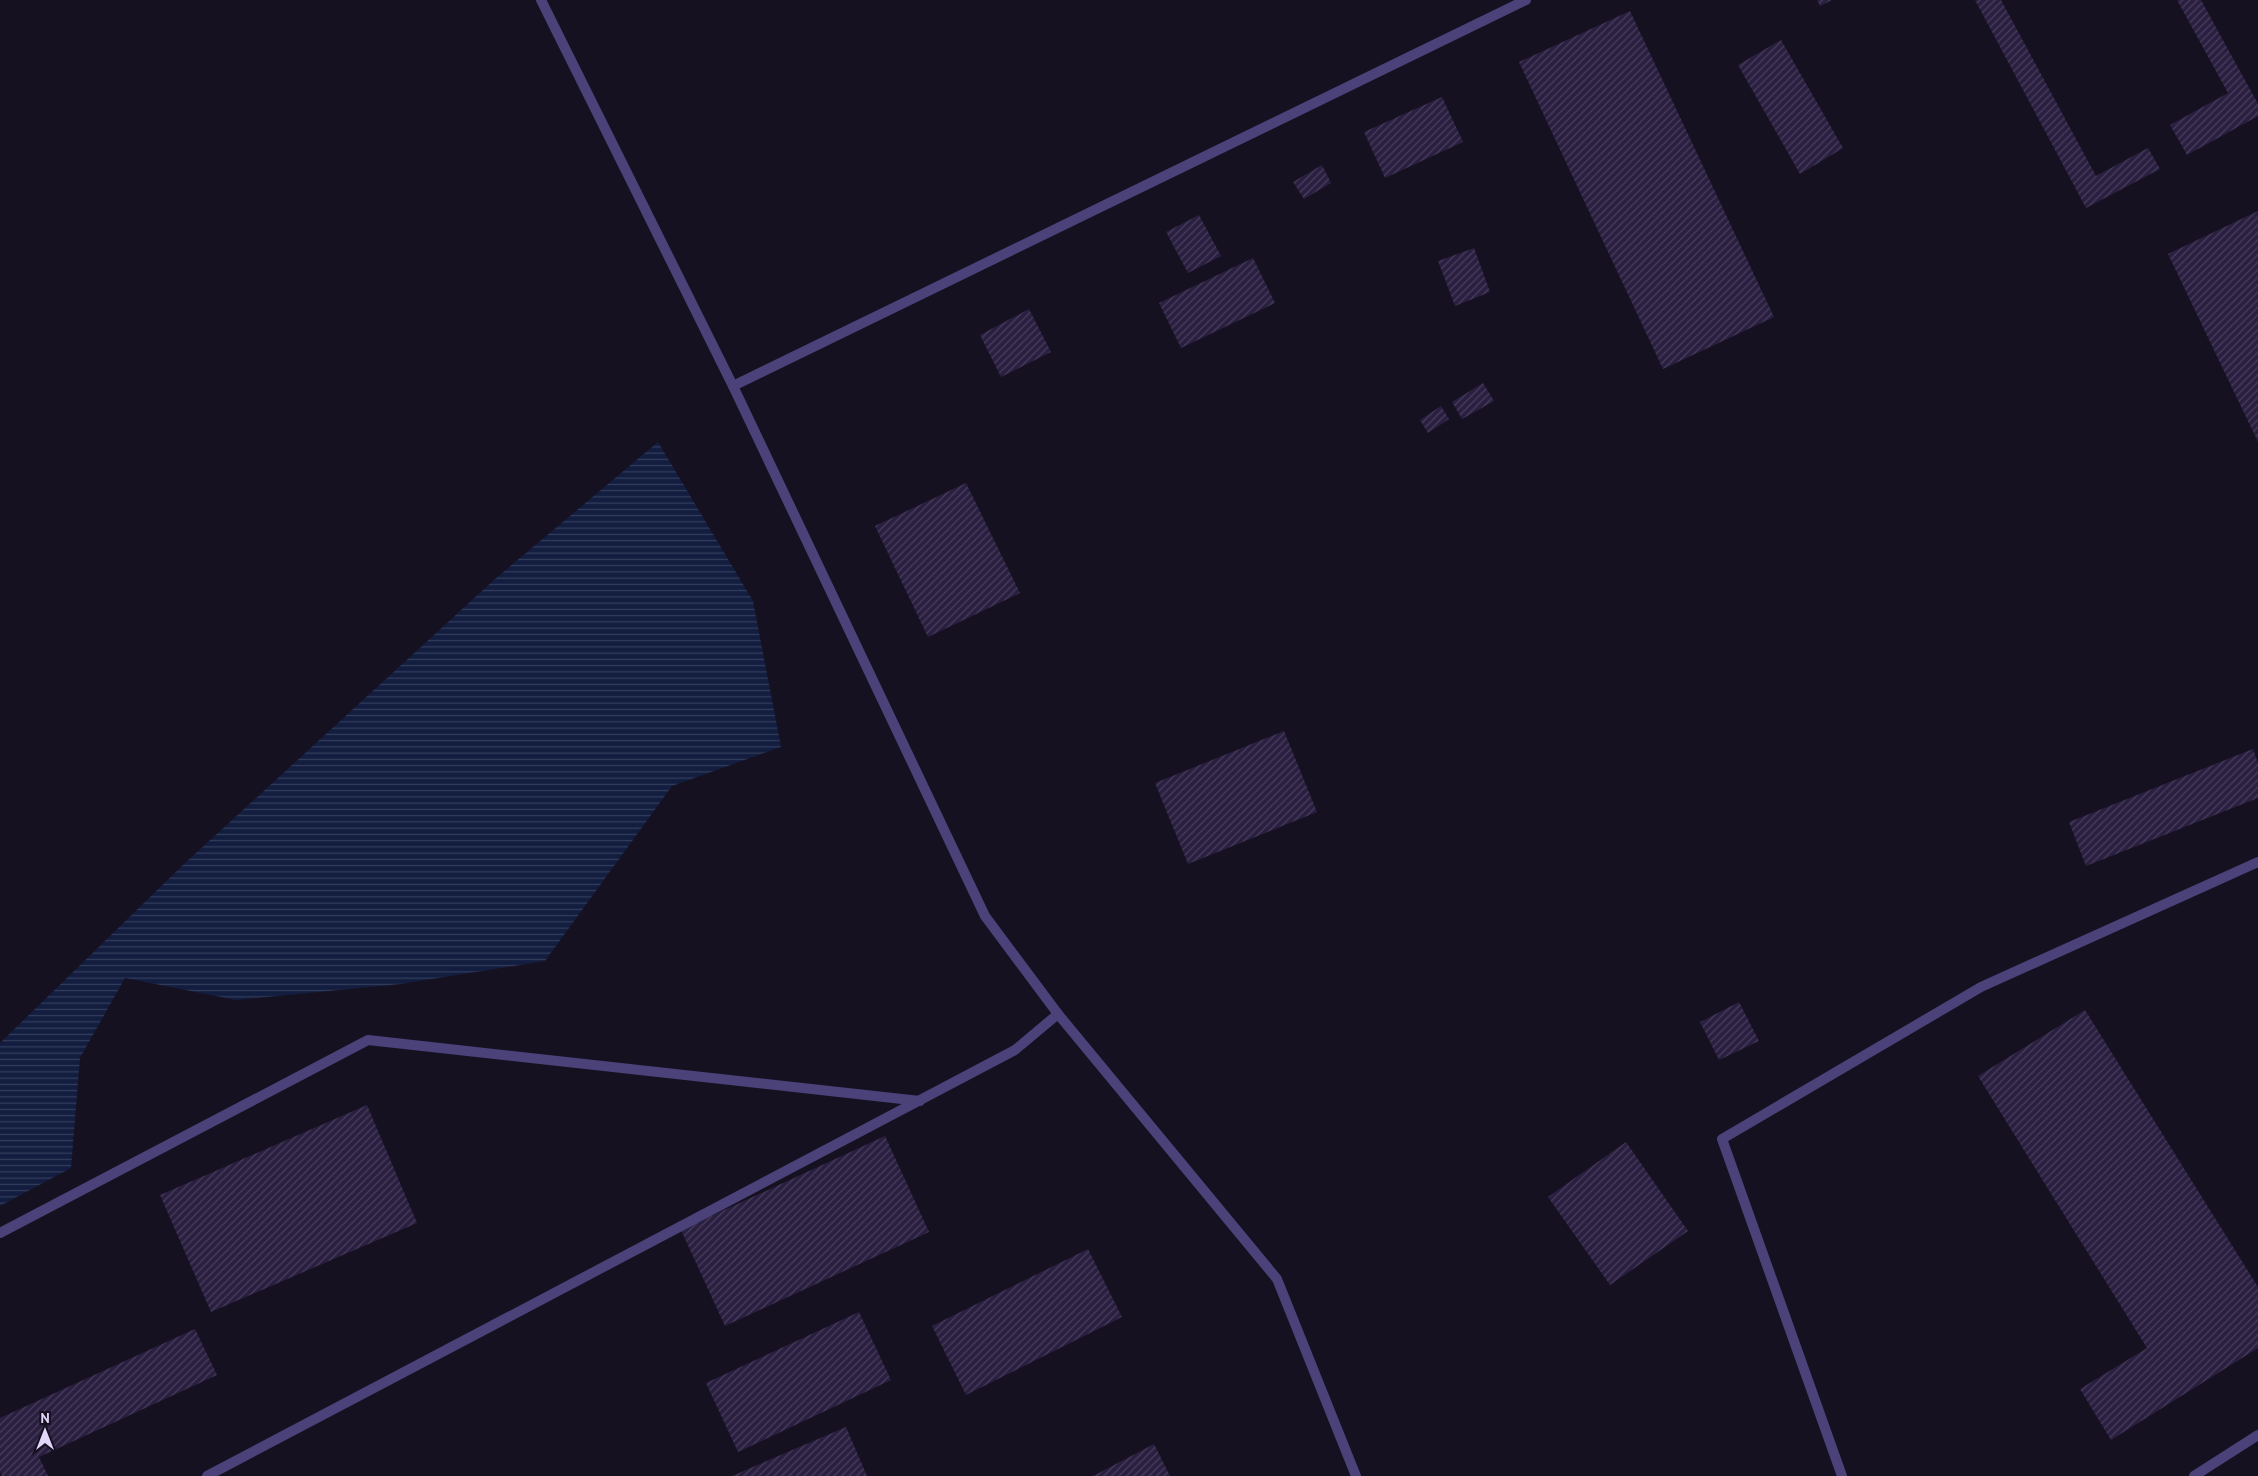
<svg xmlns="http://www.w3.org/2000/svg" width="2258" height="1476" viewBox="0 0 2258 1476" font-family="'PT Sans',sans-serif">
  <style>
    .water { fill: url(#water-rules) }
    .building { fill: url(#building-hatch) }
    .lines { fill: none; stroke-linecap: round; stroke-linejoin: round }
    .service { stroke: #4b427a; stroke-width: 10 }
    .minor { stroke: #4b427a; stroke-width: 10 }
  </style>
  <defs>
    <pattern id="water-rules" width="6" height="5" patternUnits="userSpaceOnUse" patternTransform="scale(1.25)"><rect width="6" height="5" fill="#121d3f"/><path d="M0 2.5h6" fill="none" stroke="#343d5c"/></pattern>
    <pattern id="building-hatch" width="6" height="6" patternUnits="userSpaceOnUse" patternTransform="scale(1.25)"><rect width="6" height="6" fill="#2a1f40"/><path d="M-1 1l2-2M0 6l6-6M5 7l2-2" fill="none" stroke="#483f5c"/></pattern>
  </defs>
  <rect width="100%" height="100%" fill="#161121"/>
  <path class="water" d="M658,442L753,601L781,747L672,786L545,961L401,984L236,1000L125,978L80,1058L71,1168L0,1206V1043L183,865L495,579Z"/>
  <g class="building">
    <path d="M1817,0H1832L1820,6Z"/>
    <path d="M1975,0H2001L2096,176L2148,148L2160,169L2086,208Z"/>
    <path d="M2177,0H2201L2258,104V116L2187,155L2170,125L2228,93Z"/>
    <path d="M1630,11L1774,317L1663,369L1519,62Z"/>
    <path d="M1781,40L1843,148L1800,174L1738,65Z"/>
    <path d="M1442,97L1463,142L1385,178L1364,132Z"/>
    <path d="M1322,165L1331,183L1304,199L1293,182Z"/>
    <path d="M2258,211V442L2168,254Z"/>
    <path d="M1199,215L1221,256L1188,273L1166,232Z"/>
    <path d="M1474,248L1490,292L1455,306L1438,261Z"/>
    <path d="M1253,258L1275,303L1181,348L1159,303Z"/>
    <path d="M1029,309L1051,352L1001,377L980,335Z"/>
    <path d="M1483,383L1494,401L1462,419L1452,402Z"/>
    <path d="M1441,406L1449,419L1428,433L1420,420Z"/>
    <path d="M966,483L1020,593L928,637L875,526Z"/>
    <path d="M1284,731L1317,812L1188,864L1155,783Z"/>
    <path d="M2253,749L2258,763V798L2086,866L2069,822Z"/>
    <path d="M1739,1002L1759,1041L1719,1060L1700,1022Z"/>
    <path d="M2085,1010L2258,1287V1348L2111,1440L2080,1389L2147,1348L1978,1076Z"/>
    <path d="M367,1105L417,1223L211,1312L160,1195Z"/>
    <path d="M885,1136L929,1232L725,1326L681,1230Z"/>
    <path d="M1626,1142L1688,1231L1610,1285L1548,1197Z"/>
    <path d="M1088,1249L1122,1317L966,1395L932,1326Z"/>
    <path d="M859,1312L891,1380L738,1452L706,1383Z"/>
    <path d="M195,1329L217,1375L39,1457L48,1476H2L0,1472V1418Z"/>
    <path d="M846,1427L867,1476H732Z"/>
    <path d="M1154,1444L1170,1476H1093Z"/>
  </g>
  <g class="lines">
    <g class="service">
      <path d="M0,1233L368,1040L920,1101"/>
      <path d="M207,1476L1015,1050L1058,1014"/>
      <path d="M1842,1476L1722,1139L1981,987L2258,862"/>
      <path d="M2194,1476L2258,1435"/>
    </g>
    <g class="minor">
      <path d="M541,0L733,386L985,916L1058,1014L1277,1279L1356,1476"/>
      <path d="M733,386L1526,0"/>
    </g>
  </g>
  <g transform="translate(45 1431)" stroke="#161121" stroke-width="4" paint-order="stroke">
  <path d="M0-4L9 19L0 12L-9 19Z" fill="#dfd6fa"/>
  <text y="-8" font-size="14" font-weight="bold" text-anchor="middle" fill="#dfd6fa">N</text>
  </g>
</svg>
